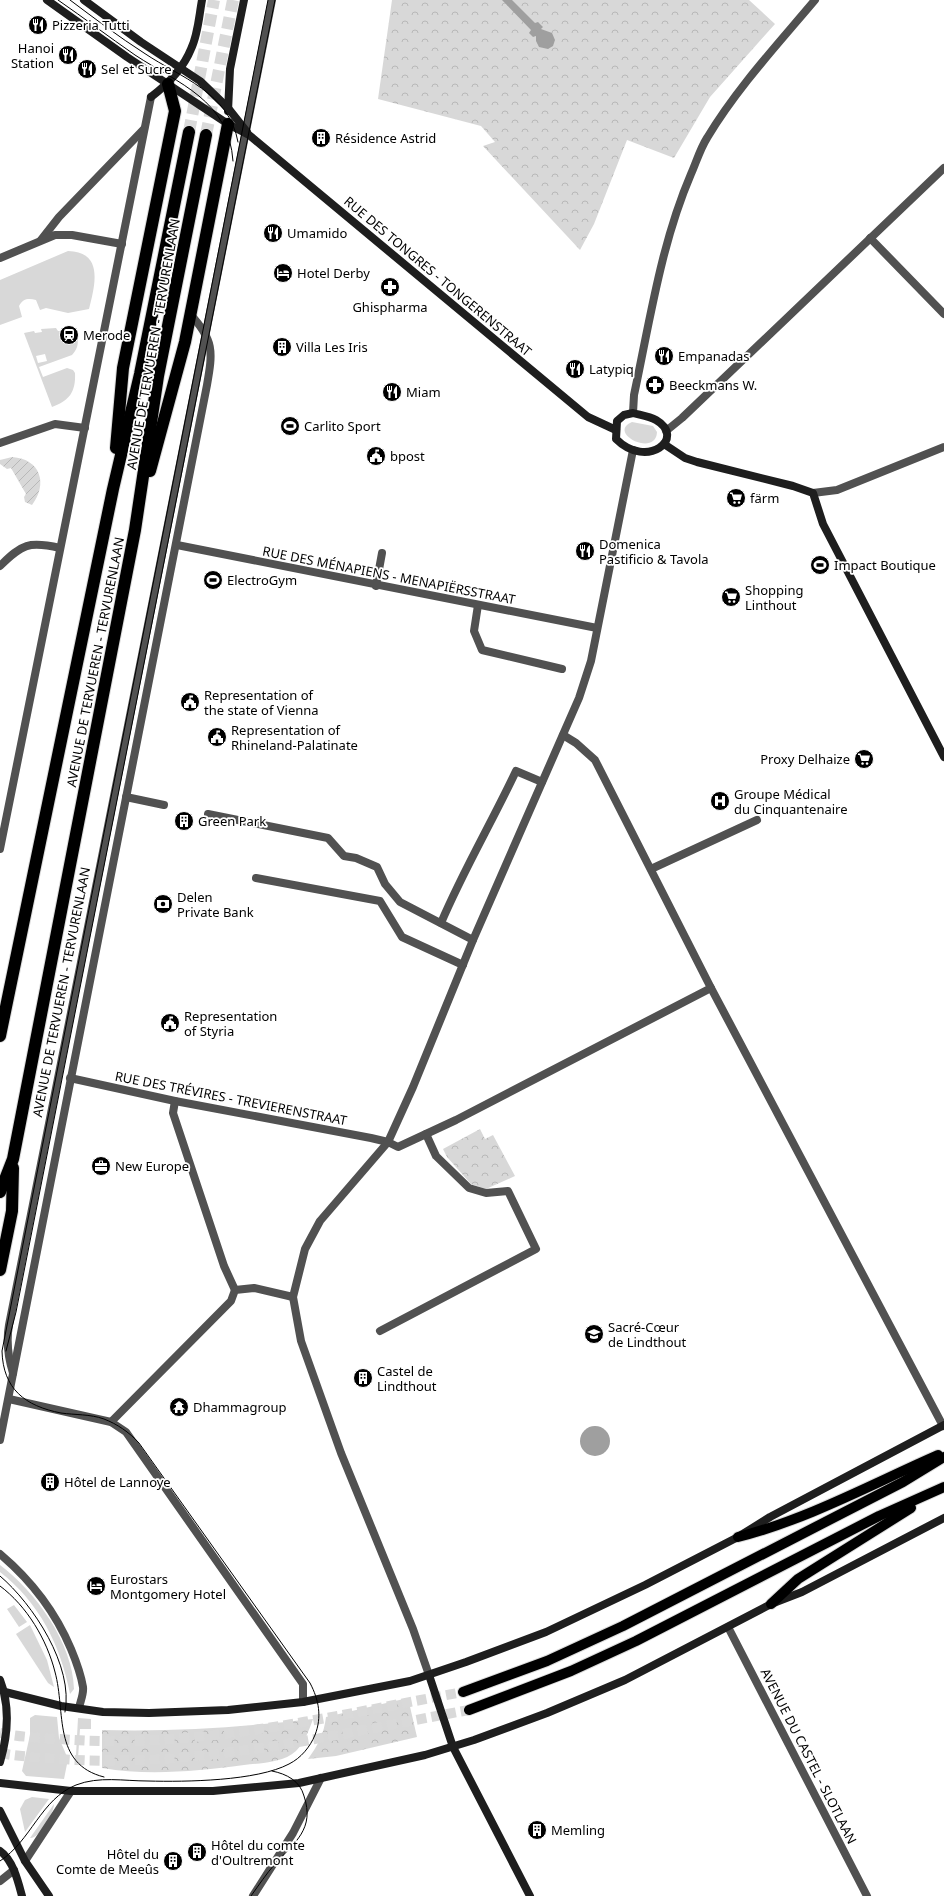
<svg xmlns="http://www.w3.org/2000/svg" width="944" height="1896" viewBox="0 0 944 1896" font-family="'Noto Sans',sans-serif">
  <style>
    .grass { fill: #d8d8d8; fill-rule: evenodd }
    .park { fill: url(#park-crowns) }
    .garden { fill: url(#garden-furrows) }
    .water { fill: #9f9f9f }
    .lines { fill: none; stroke-linecap: round; stroke-linejoin: round }
    .primary-tunnel { stroke: #d9d9d9; stroke-width: 10; stroke-dasharray: 10 5; stroke-linecap: butt }
    .highway-tunnel { stroke: #d9d9d9; stroke-width: 12; stroke-dasharray: 12 6; stroke-linecap: butt }
    .primary-casing { stroke: #dbdbdb; stroke-width: 12 }
    .highway-casing { stroke: #dbdbdb; stroke-width: 14 }
    .lane { stroke: #515151; stroke-width: 8 }
    .street { stroke: #515151; stroke-width: 8 }
    .secondary { stroke: #1e1e1e; stroke-width: 8 }
    .primary { stroke: #000; stroke-width: 10 }
    .highway { stroke: #000; stroke-width: 12 }
    .tram { stroke: #000; stroke-width: 1 }
    .labels { text-anchor: middle; dominant-baseline: central; stroke-width: 3.5; stroke-linejoin: round; paint-order: stroke }
    .poi-label { font-size: 13px; fill: #000; stroke: #fff; text-anchor: start }
    .street-label { font-size: 13px; fill: #000; stroke: #fff }
  </style>
  <defs>
    <pattern id="park-crowns" width="20" height="18" patternUnits="userSpaceOnUse"><rect width="20" height="18" fill="#d8d8d8"/><path d="M2 6a3 3 0 1 1 6 0M12 15a3 3 0 1 1 6 0" fill="none" stroke="#b8b8b8"/></pattern>
    <pattern id="garden-furrows" width="10" height="10" patternUnits="userSpaceOnUse"><rect width="10" height="10" fill="#d8d8d8"/><path d="M-1 1l2-2M0 10L10 0M9 11l2-2" fill="none" stroke="#b8b8b8"/></pattern>
  </defs>
  <rect width="100%" height="100%" fill="#fff"/>
  <g class="grass">
    <path d="M68,251C104,252 95,285 89,309L68,313L46,308L40,310L36,300C29,298 23,298 19,306L22,317L0,325V280Z"/>
    <path d="M56,328L58,331H65V328C79,331 82,345 72,355L39,367L43,377L67,368L73,370L75,373C76,392 69,401 52,407L24,333L34,331L35,333L42,332L41,329ZM45,354L47,361L38,363L36,356Z"/>
    <path d="M632,422L653,426L657,432C656,458 606,433 632,422Z"/>
    <path d="M0,1565C35,1591 73,1643 74,1689L70,1694C61,1646 39,1602 0,1572Z"/>
    <path d="M14,1605L27,1622L19,1627L7,1609Z"/>
    <path d="M30,1625L47,1660L54,1687L48,1683L16,1634Z"/>
    <path d="M35,1715L57,1717L59,1738L68,1759L64,1779L26,1776L22,1771L30,1735V1718Z"/>
    <path d="M78,1718L91,1719V1729H80L78,1758L76,1755Z"/>
    <path d="M32,1797L49,1799L25,1832L20,1809L25,1800Z"/>
    <path d="M54,1804C54,1813 39,1839 30,1838Z"/>
  </g>
  <g class="park">
    <path d="M392,0H749L775,24L710,97L674,158L627,140L594,224L580,250L483,146L495,142L481,126L378,99Z"/>
    <path d="M480,1129L485,1139L493,1135L515,1176L486,1189L471,1184L447,1157L443,1149Z"/>
    <path d="M408,1698L417,1737L336,1756L308,1759C318,1745 324,1734 326,1717Z"/>
    <path d="M313,1719C309,1730 305,1742 296,1751C283,1763 261,1763 244,1765C197,1771 149,1776 102,1768V1730C175,1732 241,1727 313,1719Z"/>
  </g>
  <path class="garden" d="M12,457C41,459 48,484 32,505L25,502L24,497L26,494L11,468L7,469L0,464V460Z"/>
  <g class="water">
    <path d="M502,0H512L535,23L538,22L543,27L541,29L552,33L555,40L553,46L548,49L539,47L536,41V36L533,37L529,33L531,30Z"/>
    <circle cx="595" cy="1441" r="15"/>
  </g>
  <g class="lines">
    <g class="primary-tunnel">
      <path d="M0,1733C20,1737 40,1738 60,1739C195,1750 331,1716 463,1692"/>
      <path d="M0,1753C20,1757 40,1757 60,1759C198,1769 335,1734 469,1710"/>
    </g>
    <g class="highway-tunnel">
      <path d="M189,132L214,0"/>
      <path d="M206,135L233,0"/>
    </g>
    <g class="primary-casing">
      <g id="primary">
        <path d="M738,1537C806,1520 874,1483 938,1455"/>
        <path d="M771,1604L798,1579L911,1508"/>
        <path d="M463,1692L547,1661L623,1626L903,1482L944,1457"/>
        <path d="M469,1710L571,1671L636,1641L879,1516L944,1487"/>
      </g>
    </g>
    <g class="highway-casing">
      <g id="highway">
        <path d="M116,448L123,368L175,111L168,84"/>
        <path d="M150,471L185,342L228,124"/>
        <path d="M0,1036L113,489L140,374L189,132"/>
        <path d="M0,1192L13,1159L135,530L158,376L206,135"/>
        <path d="M0,1270L12,1211L13,1168"/>
      </g>
    </g>
    <g class="lane">
      <path d="M376,586L382,553"/>
      <path d="M478,605L474,631L482,650L562,669"/>
      <path d="M126,797L164,805"/>
      <path d="M208,814L328,838L344,856L356,858L377,867L385,884L400,902L473,940"/>
      <path d="M651,869L757,820"/>
      <path d="M256,878L380,901L402,937L463,965"/>
      <path d="M441,923C463,871 492,822 516,771L542,782"/>
      <path d="M380,1331L536,1249L508,1191L486,1193L469,1188L436,1156L426,1134"/>
      <path d="M13,1373C8,1357 6,1342 9,1325L272,0"/>
    </g>
    <g class="street">
      <path d="M870,238L944,314"/>
      <path d="M41,240L59,217L144,129"/>
      <path d="M0,258L55,235H72L122,244"/>
      <path d="M633,413L634,395C650,320 661,244 691,174C696,163 700,149 707,138C737,88 778,44 815,0"/>
      <path d="M666,431L682,418L944,168"/>
      <path d="M0,443L55,424L85,428"/>
      <path d="M813,493L837,490L944,447"/>
      <path d="M177,545L597,628"/>
      <path d="M0,566C22,544 29,541 60,548"/>
      <path d="M563,735L576,743L595,760L711,988L943,1426"/>
      <path d="M0,849L151,97"/>
      <path d="M70,1078L175,1101L371,1138L388,1142L398,1147L456,1120L711,988"/>
      <path d="M175,1101L173,1113L224,1266L235,1290"/>
      <path d="M9,1399L111,1422L126,1432L303,1684V1702"/>
      <path d="M111,1422L231,1301L235,1290L254,1288L293,1297"/>
      <path d="M0,1440L207,385C213,351 214,340 190,314"/>
      <path d="M0,1554C32,1581 55,1611 71,1649C76,1661 81,1675 83,1687C84,1694 80,1702 79,1708"/>
      <path d="M728,1627L867,1896"/>
      <path d="M429,1675L413,1629L341,1453L301,1341L293,1297L305,1249L320,1221L388,1142L413,1087L473,940L579,698L591,661L633,450"/>
      <path d="M25,1861L71,1791"/>
      <path d="M0,1881L14,1870"/>
      <path d="M253,1896L293,1833L321,1778"/>
    </g>
    <g class="secondary">
      <path d="M47,0L127,57L228,124L249,135L588,417L616,430"/>
      <path d="M84,0L141,42L200,81L228,108L247,132"/>
      <path d="M151,97C168,84 183,69 191,49C198,35 199,16 202,0"/>
      <path d="M228,111L230,69L244,0"/>
      <path d="M633,413C640,415 649,416 656,420C687,438 647,470 616,439L617,421L624,415Z"/>
      <path d="M664,444L685,458L697,462L793,486L813,493L823,524L944,757"/>
      <path d="M429,1675L453,1747L530,1896"/>
      <path d="M0,1680C10,1706 8,1735 0,1762"/>
      <path d="M5,1692L61,1706L103,1712L149,1713L228,1710L303,1702L410,1681L466,1662L546,1632L645,1585L738,1537L770,1517L944,1425"/>
      <path d="M0,1783L71,1791H213L299,1783L425,1755L474,1740L547,1713L625,1680L771,1604L802,1592L944,1518"/>
      <path d="M0,1811L25,1861L49,1896"/>
      <path d="M0,1851C13,1860 18,1881 22,1896"/>
    </g>
    <use href="#primary" class="primary"/>
    <use href="#highway" class="highway"/>
    <g class="tram">
      <path d="M58,0C84,18 109,37 135,55C179,84 229,100 233,161"/>
      <path d="M70,0C94,18 119,37 144,53C181,78 229,92 238,142"/>
      <path d="M6,1351L16,1312L275,0"/>
      <path d="M0,1576C33,1604 74,1666 65,1712"/>
      <path d="M0,1586C27,1606 47,1640 55,1672C66,1712 52,1764 104,1777"/>
      <path d="M0,1861C31,1841 41,1799 76,1785C99,1776 124,1781 148,1781C186,1782 257,1781 289,1764C301,1758 310,1747 315,1735C322,1717 319,1700 310,1683L139,1443C129,1432 117,1424 104,1419C90,1414 75,1415 61,1413C25,1406 3,1389 2,1351L268,0"/>
      <path d="M251,1896C259,1885 266,1874 275,1864C295,1842 315,1829 304,1796C300,1781 287,1774 272,1771"/>
    </g>
  </g>
  <defs>
    <g id="restaurant-disc" transform="scale(1)"><circle r="9.5" fill="#000" stroke="#fff"/><path d="M-5-6h1v4h1v-4h1v4h1v-4h1v5L-1.5 .5V6h-2V.5L-5-1ZM5-6V6H3V1.5H1.5Q1.5-4 5-6Z" fill="#fff"/></g>
    <g id="building-disc" transform="scale(1)"><circle r="9.5" fill="#000" stroke="#fff"/><path d="M-4-6H4V6H1V3H-1V6H-4ZM-2.5-4.3h1.7v1.8h-1.7ZM.8-4.3h1.7v1.8H.8ZM-2.5-1h1.7V.8h-1.7ZM.8-1h1.7V.8H.8Z" fill="#fff"/></g>
    <g id="hotel-disc" transform="scale(1)"><circle r="9.5" fill="#000" stroke="#fff"/><path d="M-6-4.5h1.5V1H6V5H4.5V3h-9V5H-6ZM-4 0a1.8 1.8 0 1 1 3.6 0ZM.5 0V-2.5h3Q6-2.5 6 0Z" fill="#fff"/></g>
    <g id="pharmacy-disc" transform="scale(1)"><circle r="9.5" fill="#000" stroke="#fff"/><path d="M-2-6h4v4h4v4h-4v4h-4v-4h-4v-4h4Z" fill="#fff"/></g>
    <g id="station-disc" transform="scale(1)"><circle r="9.5" fill="#000" stroke="#fff"/><path d="M-3-6H3Q5-6 5-4V2Q5 4 3 4L4.5 6H3L1.5 4h-3L-3 6H-4.5L-3 4Q-5 4-5 2V-4Q-5-6-3-6ZM-3.5-4v3h7v-3ZM-3.5 1v1.5H-2V1ZM2 1v1.5H3.5V1Z" fill="#fff"/></g>
    <g id="stadium-disc" transform="scale(1)"><circle r="9.5" fill="#000" stroke="#fff"/><path d="M0-5a6.5 5 0 1 0 0 10a6.5 5 0 1 0 0-10ZM-3.5-1.8h7v3.6h-7Z" fill="#fff"/></g>
    <g id="civic-disc" transform="scale(1)"><circle r="9.5" fill="#000" stroke="#fff"/><path d="M-.6-6.5H3V-4.5H.6V-3L4-1V1h2V6H-6V1h2V-1L-.6-3ZM-1.2 2.5V6h2.4V2.5Z" fill="#fff"/></g>
    <g id="supermarket-disc" transform="scale(1)"><circle r="9.5" fill="#000" stroke="#fff"/><path d="M-6-5.5h2.5l.6 2H6L4.5 2H-2.5L-4.4-4H-6ZM-1.5 3.2a1.3 1.3 0 1 0 .1 0ZM3 3.2a1.3 1.3 0 1 0 .1 0Z" fill="#fff"/></g>
    <g id="hospital-disc" transform="scale(1)"><circle r="9.5" fill="#000" stroke="#fff"/><path d="M-5-5h3v3.5h4V-5h3V5h-3V1.5h-4V5h-3Z" fill="#fff"/></g>
    <g id="bank-disc" transform="scale(1)"><circle r="9.5" fill="#000" stroke="#fff"/><path d="M-6-4H6V4H-6ZM0-2.3a2.3 2.3 0 1 0 0 4.6a2.3 2.3 0 1 0 0-4.6Z" fill="#fff"/></g>
    <g id="office-disc" transform="scale(1)"><circle r="9.5" fill="#000" stroke="#fff"/><path d="M-6-3h4V-5.5h4V-3h4V5H-6ZM-1-4.5V-3h2v-1.5ZM-6 0V1H6V0Z" fill="#fff"/></g>
    <g id="school-disc" transform="scale(1)"><circle r="9.5" fill="#000" stroke="#fff"/><path d="M0-5L7-2L0 1L-7-2ZM-4 1L0 2.5L4 1V4Q0 6-4 4Z" fill="#fff"/></g>
    <g id="temple-disc" transform="scale(1)"><circle r="9.5" fill="#000" stroke="#fff"/><path d="M0-6L5-2H3V0L6.5 2.5H4V6H1.5V3h-3V6H-4V2.5H-6.5L-3 0V-2H-5Z" fill="#fff"/></g>
  </defs>
  <g fill-rule="evenodd">
    <use href="#restaurant-disc" x="38" y="25"/>
    <use href="#restaurant-disc" x="68" y="55"/>
    <use href="#restaurant-disc" x="87" y="69"/>
    <use href="#building-disc" x="321" y="138"/>
    <use href="#restaurant-disc" x="273" y="233"/>
    <use href="#hotel-disc" x="283" y="273"/>
    <use href="#pharmacy-disc" x="390" y="287"/>
    <use href="#station-disc" x="69" y="335"/>
    <use href="#building-disc" x="282" y="347"/>
    <use href="#restaurant-disc" x="664" y="356"/>
    <use href="#restaurant-disc" x="575" y="369"/>
    <use href="#pharmacy-disc" x="655" y="385"/>
    <use href="#restaurant-disc" x="392" y="392"/>
    <use href="#stadium-disc" x="290" y="426"/>
    <use href="#civic-disc" x="376" y="456"/>
    <use href="#supermarket-disc" x="736" y="498"/>
    <use href="#restaurant-disc" x="585" y="551"/>
    <use href="#stadium-disc" x="820" y="565"/>
    <use href="#stadium-disc" x="213" y="580"/>
    <use href="#supermarket-disc" x="731" y="597"/>
    <use href="#civic-disc" x="190" y="702"/>
    <use href="#civic-disc" x="217" y="737"/>
    <use href="#supermarket-disc" x="864" y="759"/>
    <use href="#hospital-disc" x="720" y="801"/>
    <use href="#building-disc" x="184" y="821"/>
    <use href="#bank-disc" x="163" y="904"/>
    <use href="#civic-disc" x="170" y="1023"/>
    <use href="#office-disc" x="101" y="1166"/>
    <use href="#school-disc" x="594" y="1334"/>
    <use href="#building-disc" x="363" y="1378"/>
    <use href="#temple-disc" x="179" y="1407"/>
    <use href="#building-disc" x="50" y="1482"/>
    <use href="#hotel-disc" x="96" y="1586"/>
    <use href="#building-disc" x="537" y="1830"/>
    <use href="#building-disc" x="197" y="1852"/>
    <use href="#building-disc" x="173" y="1861"/>
  </g>
  <g class="labels">
    <g class="poi-label">
      <text x="52" y="25">Pizzeria Tutti</text>
      <text x="54" y="48" text-anchor="end">Hanoi<tspan x="54" dy="15">Station</tspan></text>
      <text x="101" y="69">Sel et Sucre</text>
      <text x="335" y="138">Résidence Astrid</text>
      <text x="287" y="233">Umamido</text>
      <text x="297" y="273">Hotel Derby</text>
      <text x="390" y="307" text-anchor="middle">Ghispharma</text>
      <text x="83" y="335">Merode</text>
      <text x="296" y="347">Villa Les Iris</text>
      <text x="678" y="356">Empanadas</text>
      <text x="589" y="369">Latypiq</text>
      <text x="669" y="385">Beeckmans W.</text>
      <text x="406" y="392">Miam</text>
      <text x="304" y="426">Carlito Sport</text>
      <text x="390" y="456">bpost</text>
      <text x="750" y="498">färm</text>
      <text x="599" y="544">Domenica<tspan x="599" dy="15">Pastificio &amp; Tavola</tspan></text>
      <text x="834" y="565">Impact Boutique</text>
      <text x="227" y="580">ElectroGym</text>
      <text x="745" y="590">Shopping<tspan x="745" dy="15">Linthout</tspan></text>
      <text x="204" y="695">Representation of<tspan x="204" dy="15">the state of Vienna</tspan></text>
      <text x="231" y="730">Representation of<tspan x="231" dy="15">Rhineland-Palatinate</tspan></text>
      <text x="850" y="759" text-anchor="end">Proxy Delhaize</text>
      <text x="734" y="794">Groupe Médical<tspan x="734" dy="15">du Cinquantenaire</tspan></text>
      <text x="198" y="821">Green Park</text>
      <text x="177" y="897">Delen<tspan x="177" dy="15">Private Bank</tspan></text>
      <text x="184" y="1016">Representation<tspan x="184" dy="15">of Styria</tspan></text>
      <text x="115" y="1166">New Europe</text>
      <text x="608" y="1327">Sacré-Cœur<tspan x="608" dy="15">de Lindthout</tspan></text>
      <text x="377" y="1371">Castel de<tspan x="377" dy="15">Lindthout</tspan></text>
      <text x="193" y="1407">Dhammagroup</text>
      <text x="64" y="1482">Hôtel de Lannoye</text>
      <text x="110" y="1579">Eurostars<tspan x="110" dy="15">Montgomery Hotel</tspan></text>
      <text x="551" y="1830">Memling</text>
      <text x="211" y="1845">Hôtel du comte<tspan x="211" dy="15">d'Oultremont</tspan></text>
      <text x="159" y="1854" text-anchor="end">Hôtel du<tspan x="159" dy="15">Comte de Meeûs</tspan></text>
    </g>
    <g class="street-label">
      <text transform="translate(438 276) rotate(40)">RUE DES TONGRES - TONGERENSTRAAT</text>
      <text transform="translate(153 344) rotate(-80)">AVENUE DE TERVUEREN - TERVURENLAAN</text>
      <text transform="translate(389 575) rotate(11)">RUE DES MÉNAPIENS - MENAPIËRSSTRAAT</text>
      <text transform="translate(95 662) rotate(-79)">AVENUE DE TERVUEREN - TERVURENLAAN</text>
      <text transform="translate(61 992) rotate(-79)">AVENUE DE TERVUEREN - TERVURENLAAN</text>
      <text transform="translate(231 1098) rotate(11)">RUE DES TRÉVIRES - TREVIERENSTRAAT</text>
      <text transform="translate(809 1756) rotate(63)">AVENUE DU CASTEL - SLOTLAAN</text>
    </g>
  </g>
</svg>
